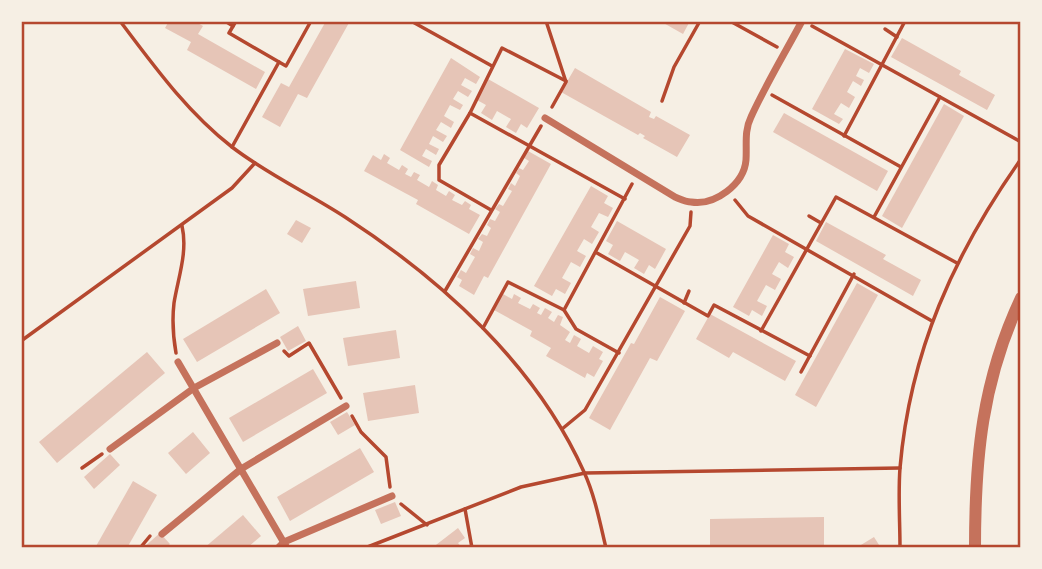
<svg xmlns="http://www.w3.org/2000/svg" width="1042" height="569" viewBox="0 0 1042 569" font-family="Inter,sans-serif">
  <style>
    .building { fill: #e6c5b7 }
    .lines { fill: none; stroke-linecap: round; stroke-linejoin: round }
    .path { stroke: #b5482f; stroke-width: 3.5 }
    .minor { stroke: #c5725c; stroke-width: 7 }
    .tertiary { stroke: #c5725c; stroke-width: 12 }
    .neatline { fill: none; stroke: #b5482f; stroke-width: 2.5 }
  </style>
  <rect width="100%" height="100%" fill="#f6efe4"/>
  <g class="building">
    <path d="M169,21H194L203,26L198,34L265,72L256,89L187,50L191,42L165,28Z"/>
    <path d="M326,21H350L307,98L298,94L280,127L262,117L281,83L289,87Z"/>
    <path d="M660,21H690L683,34Z"/>
    <path d="M902,38L961,71L959,75L995,95L987,110L891,57Z"/>
    <path d="M845,49L874,64L869,73L860,68L856,76L864,80L861,86L853,81L847,92L855,97L849,108L841,103L834,114L843,119L839,124L812,109Z"/>
    <path d="M451,58L480,77L476,84L465,78L461,85L472,91L468,97L458,91L453,99L463,105L460,110L450,105L444,116L454,122L451,128L441,122L436,130L447,136L443,142L433,136L429,144L439,149L436,155L426,149L422,156L432,161L429,167L400,150Z"/>
    <path d="M575,68L651,112L649,117L654,119L656,116L690,135L677,157L643,138L645,136L640,133L638,135L561,92Z"/>
    <path d="M488,79L539,108L527,128L521,124L516,133L506,127L511,119L497,111L492,120L481,113L486,105L477,100Z"/>
    <path d="M944,104L964,116L902,228L882,216Z"/>
    <path d="M784,113L888,171L877,191L773,132Z"/>
    <path d="M528,151L551,164L488,278L484,276L474,295L459,286L462,280L457,277L461,270L466,273L475,257L470,254L473,248L479,251L483,242L478,239L482,234L487,236L491,228L487,225L490,219L495,221L500,212L495,209L499,204L503,206L512,191L508,189L511,183L515,186L520,176L516,173L519,168L523,170L529,161L524,158Z"/>
    <path d="M384,154L390,158L387,163L399,170L402,165L408,169L405,174L411,177L414,172L420,175L417,180L429,187L432,181L438,185L436,190L446,196L449,191L455,195L452,200L462,205L465,201L471,205L469,209L480,215L469,234L416,204L418,200L364,171L373,155L381,160Z"/>
    <path d="M591,186L608,196L604,203L613,208L608,217L599,213L591,227L599,232L592,244L584,239L577,251L586,256L580,267L571,262L562,278L571,283L565,294L556,289L552,296L534,286Z"/>
    <path d="M296,220L311,228L302,243L287,234Z"/>
    <path d="M617,221L666,249L655,269L649,265L644,274L634,268L639,260L625,252L620,261L608,254L613,245L606,241Z"/>
    <path d="M826,222L886,255L883,259L921,280L913,296L816,241Z"/>
    <path d="M773,235L789,244L785,252L794,257L788,268L779,262L772,274L781,279L775,290L766,285L757,301L767,306L762,316L752,310L749,316L733,307Z"/>
    <path d="M356,281L360,308L308,316L303,289Z"/>
    <path d="M857,283L878,295L816,407L795,395Z"/>
    <path d="M266,289L280,313L197,362L183,339Z"/>
    <path d="M503,294L512,299L514,294L521,298L518,303L530,309L533,304L540,308L537,313L541,315L545,308L552,312L548,318L554,322L558,315L563,317L560,325L570,332L565,340L570,343L574,335L581,339L577,346L589,353L593,346L603,352L599,359L603,361L594,377L587,373L585,378L546,356L551,348L530,336L532,331L494,310Z"/>
    <path d="M660,297L685,311L657,361L650,358L610,430L589,418L631,343L634,344Z"/>
    <path d="M710,314L796,361L785,381L733,352L729,358L696,339Z"/>
    <path d="M298,326L306,341L288,351L280,337Z"/>
    <path d="M396,330L400,358L348,366L343,338Z"/>
    <path d="M147,352L165,373L57,463L39,442Z"/>
    <path d="M313,369L327,393L243,442L229,418Z"/>
    <path d="M415,385L419,413L368,421L363,393Z"/>
    <path d="M347,412L355,425L338,435L330,422Z"/>
    <path d="M193,432L210,453L186,474L168,453Z"/>
    <path d="M360,448L374,472L290,521L277,497Z"/>
    <path d="M110,454L120,465L94,489L84,477Z"/>
    <path d="M133,481L157,495L127,548H95Z"/>
    <path d="M395,502L401,516L381,524L375,510Z"/>
    <path d="M243,515L261,536L247,548H204Z"/>
    <path d="M824,517V548H710V519Z"/>
    <path d="M458,528L465,538L458,543L462,548H432Z"/>
    <path d="M160,533L170,544L166,548H143Z"/>
    <path d="M874,537L881,548H856Z"/>
  </g>
  <g class="lines">
    <g class="path">
      <path d="M120,21C154,66 187,112 232,147C267,174 308,193 345,217C442,280 536,365 584,472C595,496 600,523 606,548"/>
      <path d="M225,21L233,26"/>
      <path d="M411,21L492,66"/>
      <path d="M546,21L566,82L552,107"/>
      <path d="M730,21L777,47"/>
      <path d="M812,26L1021,142"/>
      <path d="M885,29L897,37"/>
      <path d="M279,62L286,66L311,21"/>
      <path d="M772,95L901,167"/>
      <path d="M662,101L674,67L700,21"/>
      <path d="M470,113L625,199"/>
      <path d="M844,136L904,23"/>
      <path d="M232,147L279,62L229,33L236,21"/>
      <path d="M735,200L748,216L932,321"/>
      <path d="M491,210L439,180V165L470,113L502,48L566,81"/>
      <path d="M809,216L821,223"/>
      <path d="M874,217L940,97"/>
      <path d="M597,253L708,316L714,305L810,356"/>
      <path d="M445,291L541,126"/>
      <path d="M684,303L689,291"/>
      <path d="M483,328L508,282L564,310"/>
      <path d="M761,331L836,197L957,263"/>
      <path d="M21,341L232,188L255,163"/>
      <path d="M284,351L289,356L309,343L341,398"/>
      <path d="M176,353C173,336 172,320 174,303C178,278 188,252 182,226"/>
      <path d="M619,353L576,329L564,310L632,184"/>
      <path d="M801,372L854,274"/>
      <path d="M352,416L361,432L386,457L390,487"/>
      <path d="M562,429L585,410L690,226L691,212"/>
      <path d="M82,468L102,454"/>
      <path d="M401,504L427,525"/>
      <path d="M465,509L472,548"/>
      <path d="M21,546L23,548"/>
      <path d="M140,548L150,536"/>
      <path d="M365,548L521,487L585,473L900,468"/>
      <path d="M900,548C900,522 898,494 900,468C910,351 954,254 1021,159"/>
    </g>
    <g class="minor">
      <path d="M545,118L675,197C680,199 686,202 691,202C715,206 744,184 746,160C747,145 744,131 751,117C766,84 785,53 802,21"/>
      <path d="M178,362L287,548"/>
      <path d="M110,449L194,388L277,343"/>
      <path d="M162,534L241,469L346,406"/>
      <path d="M278,548L284,542L392,496"/>
    </g>
    <path class="tertiary" d="M975,548C975,457 982,381 1021,298"/>
  </g>
  <rect width="1042" height="569" fill="none" stroke="#f6efe4" stroke-width="46"/>
  <rect x="23" y="23" width="996" height="523" class="neatline"/>
</svg>
